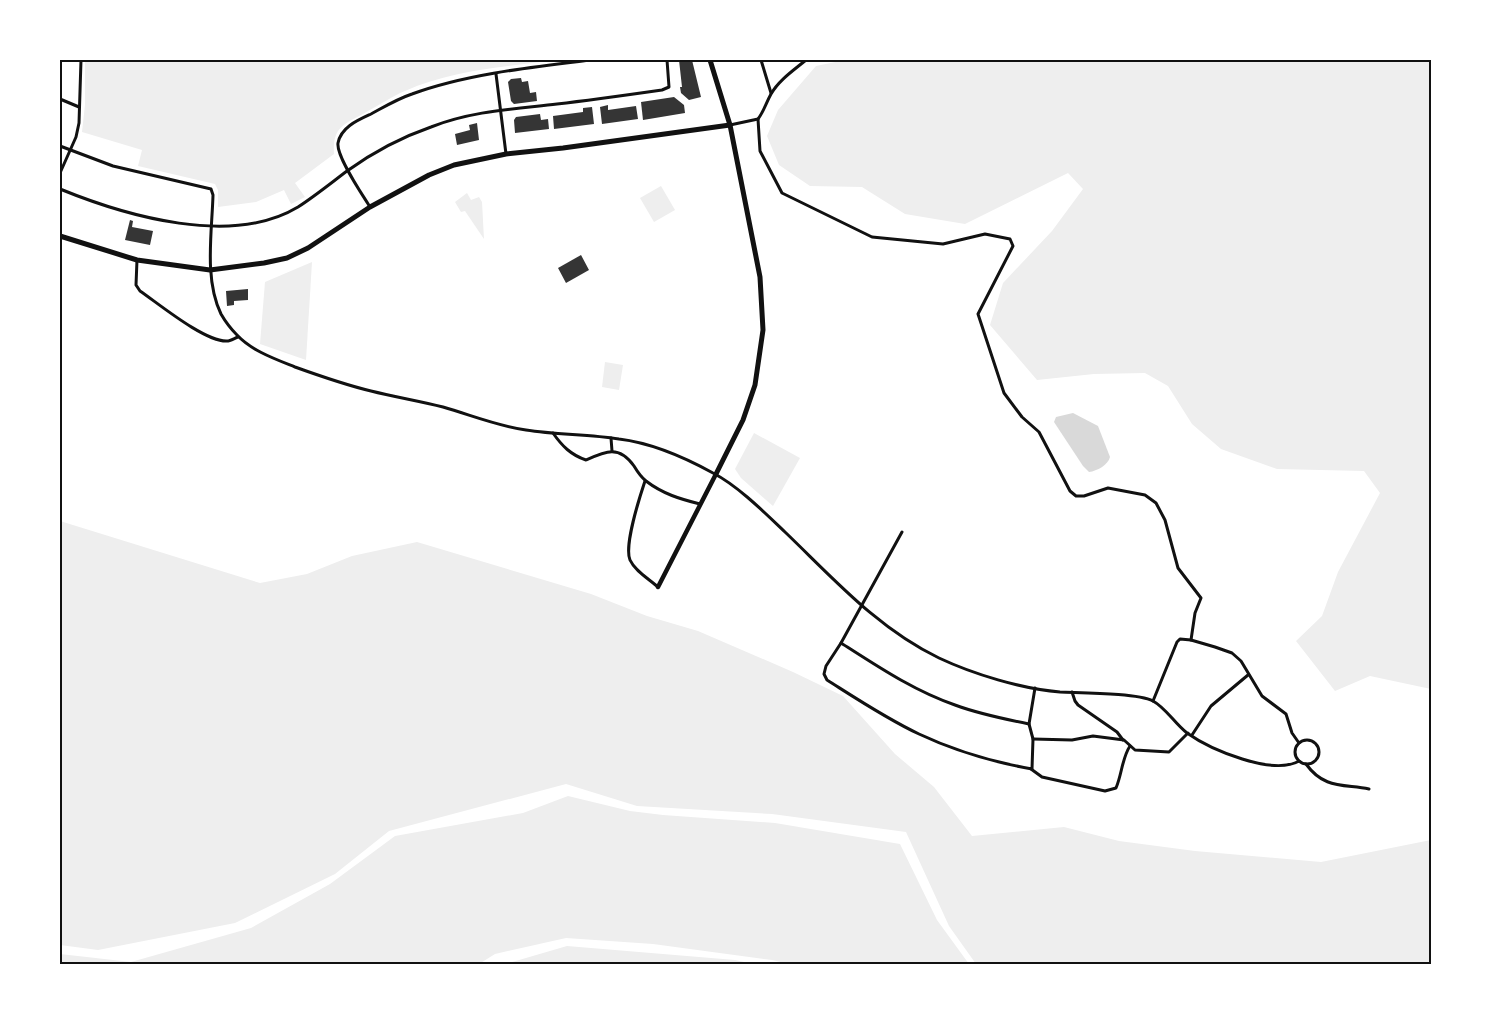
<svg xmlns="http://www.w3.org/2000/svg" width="1491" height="1024" viewBox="0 0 1491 1024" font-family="Mulish,sans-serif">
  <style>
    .green { fill: #eee }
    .water { fill: #d9d9d9 }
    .building { fill: #353535 }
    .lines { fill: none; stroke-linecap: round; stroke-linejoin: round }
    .minor { stroke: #111; stroke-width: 3 }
    .tertiary { stroke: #111; stroke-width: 4.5 }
    .secondary { stroke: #111; stroke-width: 5 }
    .neatline { fill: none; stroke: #111; stroke-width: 2 }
  </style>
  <rect width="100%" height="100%" fill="#fff"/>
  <g class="green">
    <path d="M85,60H555C505,67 452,70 405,91C392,96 380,105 368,111C346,124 332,125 334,154L295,183L305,197L291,204L284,190L256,202L218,207V190L215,184L138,166L142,150L82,132L85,105Z"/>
    <path d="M845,60H1431V689L1370,676L1335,691L1296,641L1322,616L1338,572L1380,493L1364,471L1277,469L1221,449L1192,424L1168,386L1145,373L1094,374L1037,380L990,325L1003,283L1052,231L1083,189L1068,173L965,224L905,214L862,187L810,186L779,165L767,136L778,110L816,66Z"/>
    <path d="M661,186L675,210L654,222L640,198Z"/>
    <path d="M467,193L471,200L479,197L482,202L484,239L465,211L461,212L455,202Z"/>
    <path d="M312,262L306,360L260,344L265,282Z"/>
    <path d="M605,362L623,365L619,390L602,387Z"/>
    <path d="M754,433L800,458L773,506L741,478L735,469Z"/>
    <path d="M60,521L260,583L307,574L352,556L417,542L591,594L647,616L698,631L793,672L843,696L895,754L934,787L972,836L1064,827L1119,841L1195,851L1321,862L1431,840V964H976L949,926L906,832L772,814L637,806L566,784L389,831L335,874L235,923L98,950L60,945Z"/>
    <path d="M568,796L630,811L663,815L775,823L900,844L937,920L969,964H789L772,960L653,944L566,938L495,954L479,964H60V954L131,962L251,928L330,884L395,836L523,813Z"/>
    <path d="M567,946L735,960L753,964H505Z"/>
  </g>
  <path class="water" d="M1073,413L1098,426L1110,457C1108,465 1097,471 1089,472L1083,466L1054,422L1056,417Z"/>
  <g class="building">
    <path d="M679,60H692L701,97L689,100L681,93L680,87H682Z"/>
    <path d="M521,78L522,82L528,81L530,93L536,92L537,101L514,104L511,101L508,82L511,79Z"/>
    <path d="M674,97L684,105L685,113L643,120L641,102Z"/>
    <path d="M608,105V110L636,106L638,119L602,124L600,107Z"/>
    <path d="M592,107L594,124L554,129L553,116L583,112V108Z"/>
    <path d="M540,114L541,120L548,119L549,129L515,133L514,120L516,117Z"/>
    <path d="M477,123L479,140L457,145L455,134L470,130L469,125Z"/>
    <path d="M130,220L133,221L132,227L153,231L150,245L125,240Z"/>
    <path d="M581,255L589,270L566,283L558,268Z"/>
    <path d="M248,289V300L234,301V305L227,306L226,291Z"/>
  </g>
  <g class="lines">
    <g class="minor">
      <path d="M60,60H62"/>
      <path d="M761,60L771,93"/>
      <path d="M496,74L506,154"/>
      <path d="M60,99L79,107"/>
      <path d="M758,119L760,151L782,193L872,237L943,244L985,234L1010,239L1013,246L978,314L1004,393L1022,417L1039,432L1070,491L1076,496H1084L1108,488L1145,495L1156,503L1165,520L1178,568L1201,598L1195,613L1191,640"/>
      <path d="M730,125L758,119C764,111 766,103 771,94C779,80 794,70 806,60"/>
      <path d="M60,146L113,166L211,189L213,195C212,232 204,279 221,314C225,321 231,329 237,335C252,351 275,359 295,367C320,376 346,385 371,391C395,397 419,401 443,407C471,415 497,426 526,430C557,435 588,434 619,439C652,443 684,457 713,473C738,486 764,512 785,532C833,578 878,629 939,658C973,674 1022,689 1060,692C1081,693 1137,693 1153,701C1166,708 1175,724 1187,733C1211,750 1273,776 1299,761"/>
      <path d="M60,173L76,137L79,123L81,60"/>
      <path d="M60,189C126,216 232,247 298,207C315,196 331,183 347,171C372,153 402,137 431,127C471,111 514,109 557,104C592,100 627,95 662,90L669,87L667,60"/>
      <path d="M370,207C362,194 336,156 338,143C341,127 358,120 371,114C384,107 397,99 412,94C466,74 533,67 591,60"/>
      <path d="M137,260L136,285L140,291C159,304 205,342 227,341C230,341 235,338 238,337"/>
      <path d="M553,433C562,446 571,455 586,460C606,451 619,445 634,466C637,471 641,477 646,481C663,494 680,499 700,504"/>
      <path d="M611,438L612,451"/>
      <path d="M645,481C640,496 624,546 630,560C635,571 649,579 658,587"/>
      <path d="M902,532L841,643L826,666L824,674L827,680C857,699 887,719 919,734C955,751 993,762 1032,769L1033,739L1029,724L1035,688"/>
      <path d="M841,643C877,666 914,691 955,705C979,714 1004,719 1029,724"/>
      <path d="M1072,692L1075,701L1078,705L1117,732L1123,740"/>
      <path d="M1153,701L1177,642L1180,639L1191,640L1215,647L1232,653L1241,661L1262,696L1286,714L1292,733L1299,743"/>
      <path d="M1192,735L1211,706L1248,675"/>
      <path d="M1033,739L1072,740L1093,736L1124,740L1135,750L1169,752L1188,733"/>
      <circle cx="1307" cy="752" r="12"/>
      <path d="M1306,764C1324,789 1343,784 1369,789"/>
      <path d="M1031,769L1042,777L1105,791L1116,788C1122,774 1122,758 1130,746"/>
    </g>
    <path class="tertiary" d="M658,587L716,474"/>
    <g class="secondary">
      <path d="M710,60L730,125L760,277L763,330L755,385L743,420L716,474"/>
      <path d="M60,236L137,260L210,270L264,263L287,258L308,248L370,207L429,175L454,165L506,154L563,148L730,125"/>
    </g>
  </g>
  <rect width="1491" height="1024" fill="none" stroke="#ffffff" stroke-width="122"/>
  <rect x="61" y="61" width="1369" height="902" class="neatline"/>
</svg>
